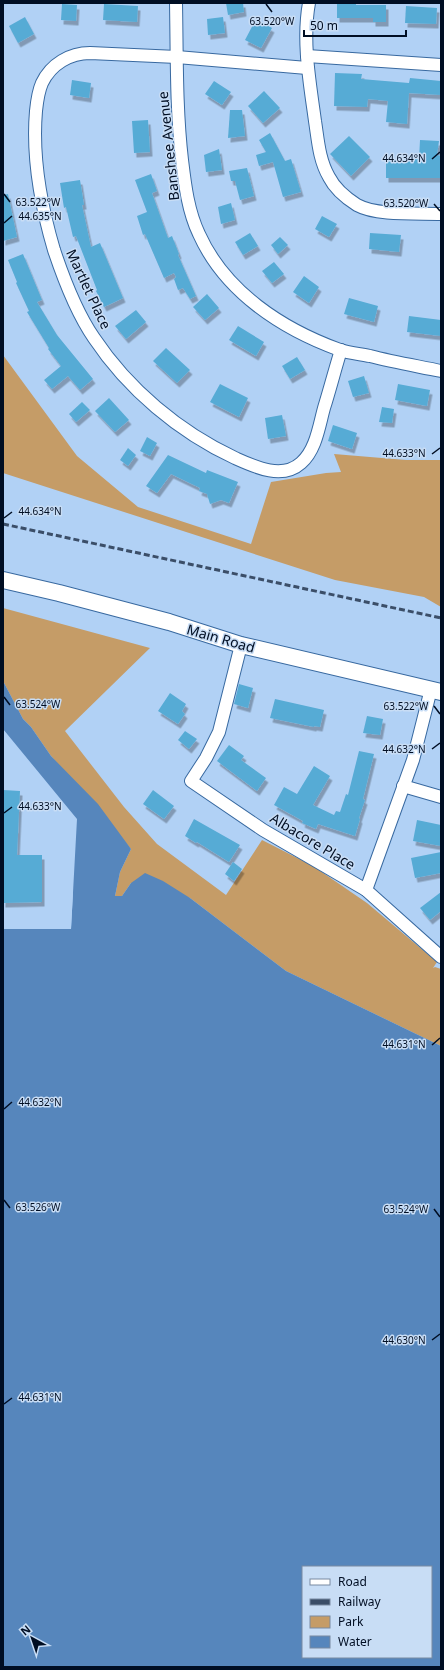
<svg xmlns="http://www.w3.org/2000/svg" width="444" height="1670" viewBox="0 0 444 1670" font-family="'Noto Sans',sans-serif">
  <style>
    .green { fill: #c59c67 }
    .water { fill: #5686bc; fill-rule: evenodd }
    .pier { fill: #b1d1f5 }
    .building { fill: #57abd5; filter: url(#shadow) }
    .lines { fill: none; stroke-linecap: round; stroke-linejoin: round }
    .minor-casing { stroke: #3869a0; stroke-width: 14 }
    .secondary-casing { stroke: #3869a0; stroke-width: 18 }
    .minor { stroke: #fff; stroke-width: 12 }
    .secondary { stroke: #fff; stroke-width: 16 }
    .rail { stroke: #3b4e68; stroke-width: 3; stroke-dasharray: 6 3; stroke-linecap: butt }
    .ticks { fill: none; stroke: #000e23; stroke-width: 1.5 }
    .labels { text-anchor: middle; dominant-baseline: central; stroke-width: 3; stroke-linejoin: round; paint-order: stroke }
    .street-label { font-size: 14px; fill: #000e23; stroke: #c8ddf5 }
    .ticks-label { font-size: 10px; text-anchor: middle; fill: #000e23; stroke: #c8ddf5; stroke-width: 3; stroke-linejoin: round; paint-order: stroke }
  </style>
  <defs>
    <filter id="shadow"><feDropShadow dx="2.5" dy="4.5" stdDeviation="0" flood-color="#0004"/></filter>
  </defs>
  <rect width="100%" height="100%" fill="#b1d1f5"/>
  <g class="green">
    <path d="M3,355L77,456L138,507L251,544L271,482L326,473L341,472L334,454L406,460H441V607L424,597L335,580L3,473Z"/>
    <path d="M3,608L150,648L65,731L124,807L157,844L226,895L262,840L313,866L367,903L437,962L433,968L435,967L441,969V1046L286,971L190,898L131,883L122,896H115L120,872L131,849L51,756L31,727L23,719L3,681Z"/>
  </g>
  <path class="water" d="M3,681L23,719L31,727L51,756L98,804L131,849L120,872L115,896H122L131,883L145,873L163,881L190,898L286,971L441,1046V1667H3V929H71L77,819L3,729ZM303,1567H431V1657H303Z"/>
  <path class="pier" d="M71,892H73L71,929H3V927H70Z"/>
  <g class="building">
    <path d="M226,3H243L244,12L228,15Z"/>
    <path d="M337,3H356V5H386V22H373V18H337Z"/>
    <path d="M62,4L77,5L76,21L61,20Z"/>
    <path d="M104,4L138,6L137,22L103,20Z"/>
    <path d="M406,6L437,8L436,24L405,23Z"/>
    <path d="M25,17L34,34L18,43L9,26Z"/>
    <path d="M223,17L225,33L208,35L207,19Z"/>
    <path d="M256,19L272,28L261,48L245,40Z"/>
    <path d="M335,73L362,74L361,79L409,83L410,78L441,81V95L409,93L407,124L386,122L388,101L368,99L367,107L334,106Z"/>
    <path d="M72,80L91,83L89,98L70,95Z"/>
    <path d="M214,81L231,92L222,105L205,94Z"/>
    <path d="M264,91L280,108L263,123L248,106Z"/>
    <path d="M230,110H242L245,136L228,138Z"/>
    <path d="M148,120L150,152L134,153L132,121Z"/>
    <path d="M270,133L285,161L291,159L301,192L283,197L273,162L259,166L256,155L266,152L259,140Z"/>
    <path d="M349,136L370,157L351,176L330,154Z"/>
    <path d="M420,140L439,141L437,155L441,156V178H386V159H419Z"/>
    <path d="M219,149L222,170L206,172L204,155Z"/>
    <path d="M247,168L254,196L240,200L235,181H231L229,171Z"/>
    <path d="M151,174L157,191L152,193L168,238L172,236L179,254L178,255L196,296L190,299L183,288L178,290L174,279L176,277L174,273L164,278L145,234L143,235L137,216L147,212L135,180Z"/>
    <path d="M80,180L84,205H82L91,247L100,243L123,298L104,307L96,291L97,290L76,236L73,237L66,207L64,208L60,183Z"/>
    <path d="M8,194L17,237L3,241V195Z"/>
    <path d="M231,203L235,220L221,224L218,207Z"/>
    <path d="M322,216L337,224L329,237L315,229Z"/>
    <path d="M250,233L258,246L243,255L235,242Z"/>
    <path d="M370,233L401,235L399,252L369,249Z"/>
    <path d="M280,237L288,245L278,254L271,245Z"/>
    <path d="M23,254L42,300L37,302L57,335L93,379L80,390L68,376L52,389L44,380L61,366L48,349L49,348L27,312L29,311L16,283L17,282L8,260Z"/>
    <path d="M274,262L284,274L272,283L262,271Z"/>
    <path d="M304,276L319,287L309,303L293,292Z"/>
    <path d="M207,294L219,308L205,320L193,307Z"/>
    <path d="M349,298L378,306L374,322L344,314Z"/>
    <path d="M136,310L146,322L126,339L115,326Z"/>
    <path d="M409,316L441,320V336L407,332Z"/>
    <path d="M238,326L264,342L256,356L229,340Z"/>
    <path d="M166,348L190,370L177,383L153,361Z"/>
    <path d="M297,357L305,370L290,379L282,366Z"/>
    <path d="M364,376L369,393L353,397L348,381Z"/>
    <path d="M220,384L248,398L239,417L210,402Z"/>
    <path d="M398,384L430,390L427,406L395,400Z"/>
    <path d="M109,398L129,420L115,432L95,411Z"/>
    <path d="M82,402L90,410L76,422L69,414Z"/>
    <path d="M382,407L394,409L392,423L379,422Z"/>
    <path d="M282,415L286,436L268,439L265,418Z"/>
    <path d="M333,425L357,433L352,449L328,441Z"/>
    <path d="M147,437L157,443L150,456L140,451Z"/>
    <path d="M128,448L136,455L128,466L120,460Z"/>
    <path d="M168,455L206,473L207,470L238,482L229,503L221,500L210,504L207,494L199,491L200,488L171,474L157,493L146,486Z"/>
    <path d="M239,684L253,688L248,708L234,704Z"/>
    <path d="M170,693L186,704L182,711L185,714L178,724L158,711Z"/>
    <path d="M275,699L324,710L320,727L314,726V727L270,718Z"/>
    <path d="M367,716L383,719L380,735L363,733Z"/>
    <path d="M185,731L197,739L189,749L178,740Z"/>
    <path d="M229,745L244,756L241,760L266,778L257,791L217,761Z"/>
    <path d="M359,751L374,754L363,799L365,800L359,818L360,819L355,836L318,824L316,829L302,823L303,821L274,805L284,787L297,794L314,766L330,776L313,805L334,815L336,811L340,812L346,794L348,795Z"/>
    <path d="M3,790L20,791L17,855H42V902L3,903Z"/>
    <path d="M153,790L174,806L164,819L143,804Z"/>
    <path d="M194,819L240,845L229,862L197,842L196,843L185,836Z"/>
    <path d="M417,820L441,825V846L413,841Z"/>
    <path d="M441,852V873L415,878L411,858Z"/>
    <path d="M233,862L242,869L234,881L225,874Z"/>
    <path d="M441,892V911L430,920L420,908Z"/>
  </g>
  <g class="lines">
    <g class="minor-casing">
      <g id="minor">
        <path d="M176,3C177,56 176,108 182,160C185,185 188,211 199,234C225,292 282,329 340,350C349,353 360,354 370,356C393,362 417,366 441,371"/>
        <path d="M309,3C302,41 310,84 315,121C318,140 319,160 329,177C335,189 346,198 357,205C377,216 417,213 441,214"/>
        <path d="M307,56L441,65"/>
        <path d="M307,68L177,57L90,53C70,53 51,64 42,83C38,92 37,101 36,111C32,157 41,206 54,250C64,280 76,312 94,338C128,389 179,432 235,458C255,467 282,480 301,463C316,450 319,426 324,408C330,389 335,369 341,350"/>
        <path d="M241,645L219,732L206,758L191,781L263,830L366,890L441,957"/>
        <path d="M403,786L441,797"/>
        <path d="M366,890L413,760L431,689"/>
      </g>
    </g>
    <g class="secondary-casing">
      <path id="secondary" d="M3,580L59,593L169,622L241,645L441,692"/>
    </g>
    <use href="#minor" class="minor"/>
    <use href="#secondary" class="secondary"/>
    <path class="rail" d="M3,524L441,618"/>
  </g>
  <path class="ticks" d="M266,4L272,12M432,159L440,152M4,194L10,202M434,204L440,211M4,223L12,216M432,454L440,448M4,518L12,512M4,697L10,705M434,706L440,714M432,749L440,743M4,813L12,807M432,1045L440,1038M4,1109L12,1102M4,1200L10,1208M434,1209L440,1217M432,1340L440,1334M4,1404L12,1398"/>
  <g class="labels">
    <g class="street-label">
      <text transform="translate(168 146) rotate(-96)">Banshee Avenue</text>
      <text transform="translate(89 289) rotate(65)">Martlet Place</text>
      <text transform="translate(221 638) rotate(16)">Main Road</text>
      <text transform="translate(313 841) rotate(31)">Albacore Place</text>
    </g>
  </g>
  <g class="ticks-label">
    <text x="272" y="25">63.520°W</text>
    <text x="404" y="162">44.634°N</text>
    <text x="38" y="206">63.522°W</text>
    <text x="406" y="207">63.520°W</text>
    <text x="40" y="220">44.635°N</text>
    <text x="404" y="457">44.633°N</text>
    <text x="40" y="515">44.634°N</text>
    <text x="38" y="708">63.524°W</text>
    <text x="406" y="710">63.522°W</text>
    <text x="404" y="753">44.632°N</text>
    <text x="40" y="810">44.633°N</text>
    <text x="404" y="1048">44.631°N</text>
    <text x="40" y="1106">44.632°N</text>
    <text x="38" y="1211">63.526°W</text>
    <text x="406" y="1213">63.524°W</text>
    <text x="404" y="1344">44.630°N</text>
    <text x="40" y="1401">44.631°N</text>
  </g>
  <rect width="444" height="1670" fill="none" stroke="#000e23" stroke-width="8"/>
  <rect x="302" y="1566" width="130" height="92" fill="#c8ddf5" stroke="#788aa1"/>
  <rect x="310" y="1579" width="20" height="6" fill="#ffffff" stroke="#788aa1"/>
  <text x="338" y="1586" font-size="12" fill="#000e23">Road</text>
  <rect x="310" y="1599" width="20" height="6" fill="#3b4e68" stroke="#788aa1"/>
  <text x="338" y="1606" font-size="12" fill="#000e23">Railway</text>
  <rect x="310" y="1616" width="20" height="12" fill="#c59c67" stroke="#788aa1"/>
  <text x="338" y="1626" font-size="12" fill="#000e23">Park</text>
  <rect x="310" y="1636" width="20" height="12" fill="#5686bc" stroke="#788aa1"/>
  <text x="338" y="1646" font-size="12" fill="#000e23">Water</text>
  <g transform="translate(32 1638) rotate(320)" stroke="#c8ddf5" stroke-width="3" paint-order="stroke">
  <path d="M0-3L7 15L0 10L-7 15Z" fill="#000e23"/>
  <text y="-6" font-size="11" font-weight="bold" text-anchor="middle" fill="#000e23">N</text>
  </g>
  <path d="M304 30v6h102v-6" fill="none" stroke="#000e23" stroke-width="2"/>
  <text x="310" y="30" font-size="12" fill="#000e23" stroke="#c8ddf5" stroke-width="3" paint-order="stroke">50 m</text>
</svg>
